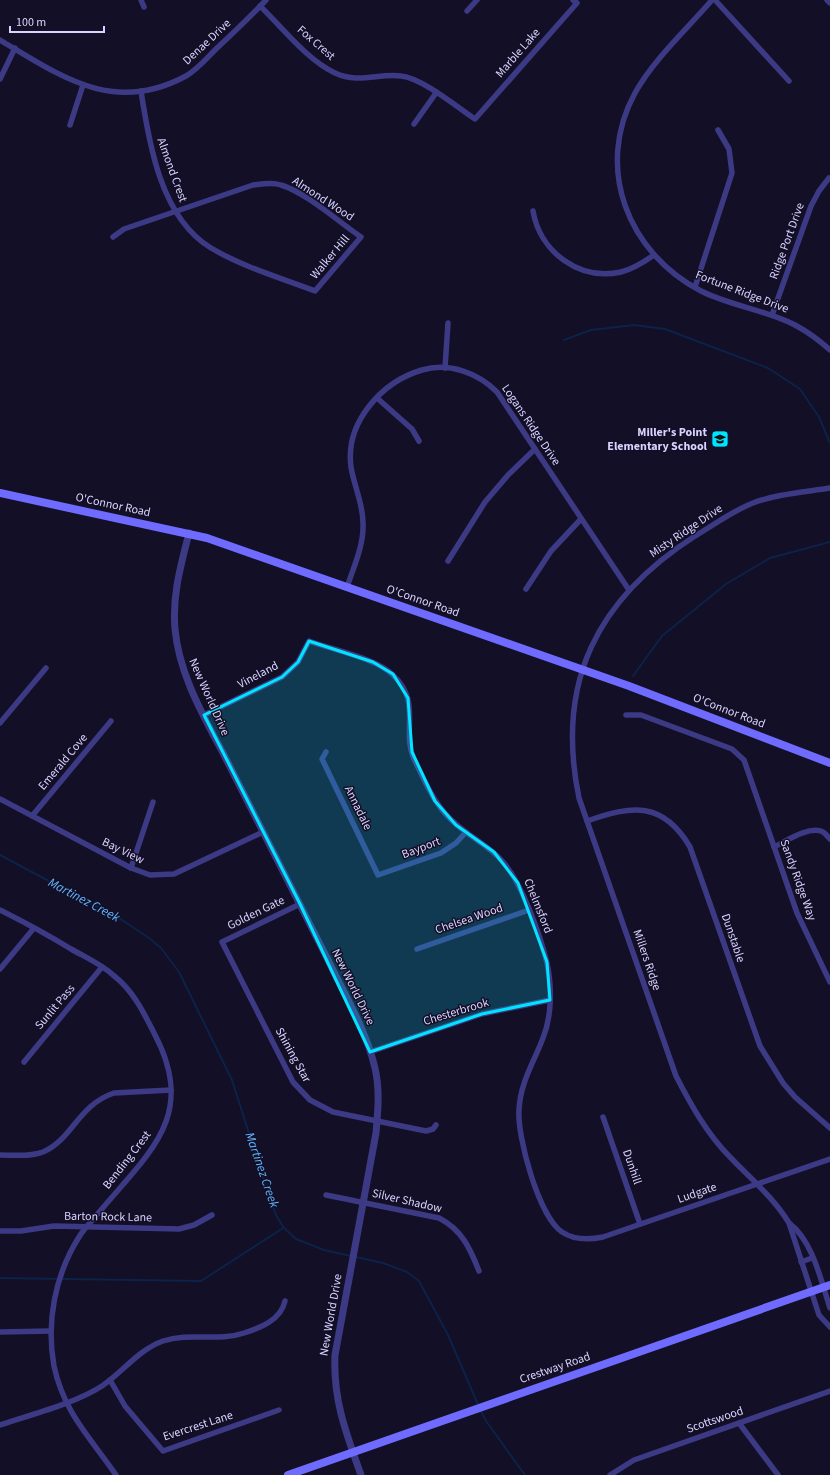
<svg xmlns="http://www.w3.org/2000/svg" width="830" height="1475" viewBox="0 0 830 1475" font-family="'Source Sans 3',sans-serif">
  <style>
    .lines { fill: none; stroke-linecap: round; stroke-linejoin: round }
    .stream { stroke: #0c2248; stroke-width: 2 }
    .minor { stroke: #3d3a85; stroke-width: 5.5 }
    .tertiary { stroke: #3d3a85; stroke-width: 7 }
    .secondary { stroke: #6f6bff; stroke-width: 8 }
    .marked { fill: #00e5ff; fill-opacity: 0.2; stroke: #00e5ff; stroke-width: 3; stroke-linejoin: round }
    .labels { text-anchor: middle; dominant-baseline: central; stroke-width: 3; stroke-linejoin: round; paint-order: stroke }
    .street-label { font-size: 12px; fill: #d9d4ff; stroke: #130f26 }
    .poi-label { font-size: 12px; font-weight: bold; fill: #d9d4ff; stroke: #130f26; text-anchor: end }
    .water-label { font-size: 13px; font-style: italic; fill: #62b6ff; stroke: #130f26 }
  </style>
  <rect width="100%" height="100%" fill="#130f26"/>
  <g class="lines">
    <g class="stream">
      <path d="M564,340L591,330L634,325L665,329L768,368L800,389L819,417L830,443"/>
      <path d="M633,676L662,636L726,584L770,558L830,542"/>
      <path d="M0,855L122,920L149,938L161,948L179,972L232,1080L268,1193L276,1215L284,1228L296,1239L324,1250L383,1263L407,1272L419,1281L448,1335L479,1407"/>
      <path d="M0,1278L201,1281L283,1228"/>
      <path d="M481,1411L486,1421L525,1475"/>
    </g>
    <g class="minor">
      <path d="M141,0L144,7"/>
      <path d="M712,0C687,29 653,60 635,93C594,168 628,253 701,291C731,306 766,310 795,325C808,332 819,340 830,350"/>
      <path d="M715,0L789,81"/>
      <path d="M827,0L830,3"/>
      <path d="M260,6C282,27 307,60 335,73C359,84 378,73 401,76C422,78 457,107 475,119L577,3L573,0"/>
      <path d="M467,11L477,0"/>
      <path d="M0,40C62,77 114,115 186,76C197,70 207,58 216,49C233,33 250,17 266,0"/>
      <path d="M0,79L15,48"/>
      <path d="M414,124L436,93"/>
      <path d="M70,125L83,85"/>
      <path d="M533,211C540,252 579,281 621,272C633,269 644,262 654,255"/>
      <path d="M113,237L124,229L253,185C262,184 272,182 281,185C305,192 339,222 361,237L315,291C281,278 243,267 211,248C161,218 149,144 141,91"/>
      <path d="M695,287L732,173L729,149L718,130"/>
      <path d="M772,315L811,206L819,191L829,178"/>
      <path d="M445,368L448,323"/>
      <path d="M377,398L412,429L419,441"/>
      <path d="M448,561L485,502L508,475L535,449"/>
      <path d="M347,587C354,566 364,545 363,523C363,503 354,486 351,467C345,423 381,382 422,370C449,362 478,373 497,392L629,590"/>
      <path d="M526,589L551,551L581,519"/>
      <path d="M204,715L282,677L298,662L309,641C333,650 376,658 393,675C423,703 400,731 415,761C426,784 436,808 456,824C471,838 490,846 503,862C522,883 540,935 547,963C552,986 552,1016 543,1038C534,1062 520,1083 519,1110C517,1137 539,1217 562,1232C574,1240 589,1240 603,1237L830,1159"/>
      <path d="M626,715H641L732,749L744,760L797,913L830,982"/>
      <path d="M0,723L46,668"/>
      <path d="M326,752L322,759L378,875L441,853L456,843L466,832"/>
      <path d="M0,799L131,868L150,875L174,874L263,832"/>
      <path d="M32,816L111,721"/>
      <path d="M587,821C632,805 663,801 690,847L760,1046L783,1083L795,1097L830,1128"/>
      <path d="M774,847C786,841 810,825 823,832C825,833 828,837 830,839"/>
      <path d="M131,868L153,802"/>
      <path d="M300,904L222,942L293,1082L310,1100L333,1112L426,1131L433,1129L436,1125"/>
      <path d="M0,910C24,922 48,935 71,949C85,957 101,964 113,975C133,990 144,1013 155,1035C197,1115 150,1152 101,1210C94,1219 85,1227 79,1237C55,1275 46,1322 54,1366C64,1413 90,1437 116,1475"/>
      <path d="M417,949L529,910"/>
      <path d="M0,969L34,928"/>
      <path d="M370,1052L482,1014L550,1000"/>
      <path d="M24,1062L102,967"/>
      <path d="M603,1117L640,1224"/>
      <path d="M0,1155C14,1155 30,1157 43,1152C72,1140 78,1105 114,1093L171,1090"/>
      <path d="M326,1195L439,1218C462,1230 470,1248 479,1271"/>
      <path d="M789,1223C773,1197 751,1179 730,1157C707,1134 691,1105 676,1076L579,798C555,682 597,599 695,536C714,525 732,511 753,503C777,494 805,492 830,488"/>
      <path d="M0,1231H21L54,1226L179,1229L194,1225L212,1215"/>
      <path d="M801,1262L812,1258"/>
      <path d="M830,1308C821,1281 813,1241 789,1223L819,1315L830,1327"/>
      <path d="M0,1332L51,1331"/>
      <path d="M110,1380L125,1406L163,1451L279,1410"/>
      <path d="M739,1423L778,1475"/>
      <path d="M0,1425C32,1414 74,1404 102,1386C123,1372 138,1350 163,1341C190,1332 218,1342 244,1333C260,1328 281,1320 285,1301"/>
      <path d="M610,1475L634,1460L830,1391"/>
    </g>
    <path class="tertiary" d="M189,533C181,565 172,595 175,629C179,674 203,715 224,755C258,823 293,890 327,958C344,994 366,1029 375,1068C380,1090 378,1110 376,1133L335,1355C333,1400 346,1433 361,1475"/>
    <g class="secondary">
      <path d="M0,493L207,538L629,686L830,763"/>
      <path d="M288,1475L830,1285"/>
    </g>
  </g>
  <path class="marked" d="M309,641L373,662L393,674L408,698L412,752L435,801L456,825L494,852L518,883L547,962L550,1000L482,1014L370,1052L300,904L204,715L282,677L298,662Z"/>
  <defs>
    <g id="school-square" transform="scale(0.9)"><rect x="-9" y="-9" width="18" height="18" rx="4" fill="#00e5ff" stroke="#130f26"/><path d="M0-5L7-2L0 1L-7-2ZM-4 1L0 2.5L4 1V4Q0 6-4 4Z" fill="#111"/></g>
  </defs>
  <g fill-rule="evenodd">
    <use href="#school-square" x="720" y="439"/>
  </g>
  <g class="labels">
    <g class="street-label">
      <text transform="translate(207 42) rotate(-43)">Denae Drive</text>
      <text transform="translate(316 43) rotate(41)">Fox Crest</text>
      <text transform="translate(518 53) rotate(-49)">Marble Lake</text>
      <text transform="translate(172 170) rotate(70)">Almond Crest</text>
      <text transform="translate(323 199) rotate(33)">Almond Wood</text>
      <text transform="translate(787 241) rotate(-70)">Ridge Port Drive</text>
      <text transform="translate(330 257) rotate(-50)">Walker Hill</text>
      <text transform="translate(742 292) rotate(21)">Fortune Ridge Drive</text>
      <text transform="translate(531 425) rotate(56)">Logans Ridge Drive</text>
      <text transform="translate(113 505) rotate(12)">O'Connor Road</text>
      <text transform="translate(686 531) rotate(-34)">Misty Ridge Drive</text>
      <text transform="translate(423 601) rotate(19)">O'Connor Road</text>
      <text transform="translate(258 675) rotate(-28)">Vineland</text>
      <text transform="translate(209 697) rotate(66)">New World Drive</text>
      <text transform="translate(729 711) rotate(21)">O'Connor Road</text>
      <text transform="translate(63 762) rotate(-50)">Emerald Cove</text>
      <text transform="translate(358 808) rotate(64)">Annadale</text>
      <text transform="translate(421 848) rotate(-21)">Bayport</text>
      <text transform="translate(123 851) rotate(26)">Bay View</text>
      <text transform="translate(798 880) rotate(70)">Sandy Ridge Way</text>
      <text transform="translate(538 906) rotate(68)">Chelmsford</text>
      <text transform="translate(256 913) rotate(-26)">Golden Gate</text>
      <text transform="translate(469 919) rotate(-19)">Chelsea Wood</text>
      <text transform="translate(733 938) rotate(71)">Dunstable</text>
      <text transform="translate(647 960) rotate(71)">Millers Ridge</text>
      <text transform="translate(353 987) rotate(64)">New World Drive</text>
      <text transform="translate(55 1007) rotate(-50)">Sunlit Pass</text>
      <text transform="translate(456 1012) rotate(-17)">Chesterbrook</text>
      <text transform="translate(293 1055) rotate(61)">Shining Star</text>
      <text transform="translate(127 1160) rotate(-52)">Bending Crest</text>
      <text transform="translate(632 1167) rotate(71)">Dunhill</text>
      <text transform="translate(697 1193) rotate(-19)">Ludgate</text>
      <text transform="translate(407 1201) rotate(13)">Silver Shadow</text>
      <text transform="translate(108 1217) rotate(1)">Barton Rock Lane</text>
      <text transform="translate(331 1315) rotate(-80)">New World Drive</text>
      <text transform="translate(555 1368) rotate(-19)">Crestway Road</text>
      <text transform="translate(715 1420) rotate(-19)">Scottswood</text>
      <text transform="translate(198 1426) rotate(-18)">Evercrest Lane</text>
    </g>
    <g class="poi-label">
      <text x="707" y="432">Miller's Point<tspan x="707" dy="14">Elementary School</tspan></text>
    </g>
    <g class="water-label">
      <text transform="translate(84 900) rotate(28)">Martinez Creek</text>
      <text transform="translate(262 1170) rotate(71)">Martinez Creek</text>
    </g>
  </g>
  <path d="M10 26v6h94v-6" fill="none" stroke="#d9d4ff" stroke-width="2"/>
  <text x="16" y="26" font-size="12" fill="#d9d4ff" stroke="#130f26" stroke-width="3" paint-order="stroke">100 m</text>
</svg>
